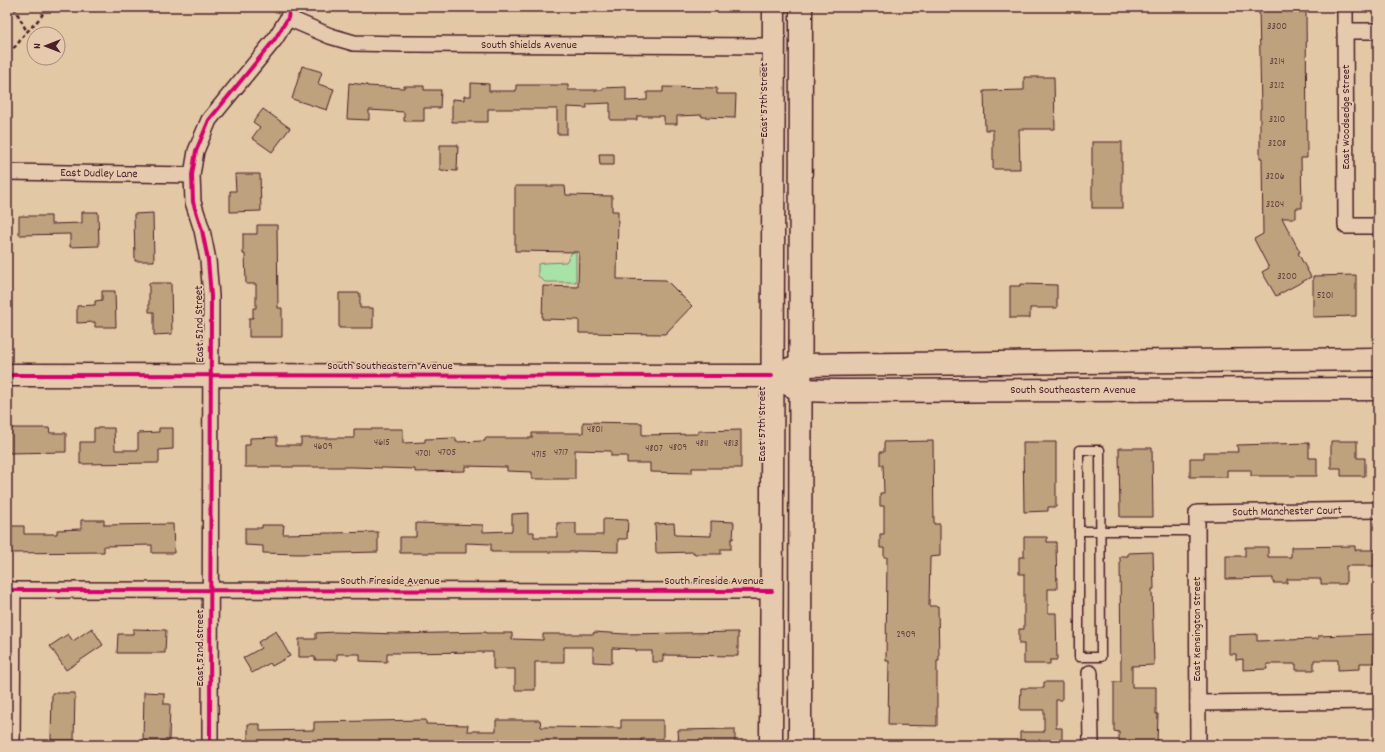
<svg xmlns="http://www.w3.org/2000/svg" width="1385" height="752" viewBox="0 0 1385 752" font-family="Dekko,sans-serif">
  <style>
    .green { fill: #a7e3a9; stroke: #78816a }
    .building { fill: #bea17d; stroke: #4a1f2b }
    .lines { fill: none; stroke-linecap: round; stroke-linejoin: round }
    .lane-casing { stroke: #4a1f2b; stroke-width: 11 }
    .street-casing { stroke: #4a1f2b; stroke-width: 18 }
    .secondary-casing { stroke: #4a1f2b; stroke-width: 25 }
    .path { stroke: #4a1f2b; stroke-width: 2.5; stroke-dasharray: 4 3; stroke-linecap: butt }
    .lane { stroke: #e6caad; stroke-width: 8 }
    .street { stroke: #e6caad; stroke-width: 15 }
    .secondary { stroke: #e6caad; stroke-width: 22 }
    .cycleway-casing { stroke: #e6caad; stroke-width: 6 }
    .cycleway { stroke: #d6006c; stroke-width: 4 }
    .labels { text-anchor: middle; dominant-baseline: central; stroke-width: 3.5; stroke-linejoin: round; paint-order: stroke }
    .number-label { font-size: 10px; fill: #674040 }
    .street-label { font-size: 12px; fill: #4a1f2b; stroke: #e6caad }
  </style>
  <rect width="100%" height="100%" fill="#e3c8a5"/>
  <filter id="ink" filterUnits="userSpaceOnUse"><feTurbulence type="fractalNoise" baseFrequency=".025" numOctaves="2"/><feDisplacementMap in="SourceGraphic" scale="8" xChannelSelector="R" yChannelSelector="G"/><feConvolveMatrix kernelMatrix="1 2 1 2 8 2 1 2 1" color-interpolation-filters="sRGB"/></filter>
  <g filter="url(#ink)">
    <path class="green" d="M573,251H576V282H545L538,276V264L544,263L566,262Z"/>
    <g class="building">
      <path d="M1259,7H1306L1307,158H1301L1302,208H1296V218H1282L1300,252L1298,253L1311,277L1276,296L1262,272L1269,268L1254,239L1263,234L1262,158H1260V109H1261Z"/>
      <path d="M302,66L322,72L318,84L334,89L327,110L292,99Z"/>
      <path d="M1024,77H1054L1055,129H1019L1020,169H993V130H985L984,91L1024,90Z"/>
      <path d="M349,83L367,85V86L404,88V86H424V90H441L440,108H424V121H404V112L369,110V120L347,119Z"/>
      <path d="M471,83L489,84V91H516V85H568V90H603V88L626,87V101L647,100V92H663V87L717,88V94H736L735,118L702,117V115L677,116V124H664V116H637V120H610V103L587,104V108L567,107V134H557V109H488V122H452V99L464,100V96H471Z"/>
      <path d="M263,109L290,128L272,152L252,138L260,127L253,122Z"/>
      <rect x="1092" y="142" width="30" height="66"/>
      <path d="M440,145H458L457,171L440,170Z"/>
      <path d="M599,154H614V165H600Z"/>
      <path d="M235,174H260L261,211L230,212V191H236Z"/>
      <path d="M515,186H565L566,195L612,196V211H618L617,279L666,280L692,306L665,334L579,333V320L542,319L543,286L578,287L579,252L515,251Z"/>
      <path d="M82,212H98L99,246L70,247V234L19,235V216H51V224L82,223Z"/>
      <path d="M153,213L154,261H135L134,214Z"/>
      <path d="M257,225H277L278,308H282V337H249V318H253V308H256V284H246L245,254H243V234H257Z"/>
      <path d="M1356,275V316L1313,317V276Z"/>
      <path d="M149,283H171L172,334L154,335V312H149Z"/>
      <path d="M1020,284L1057,285V308H1030V318H1010V286H1020Z"/>
      <path d="M102,291H115L116,327H95V322L77,323V306L95,305V301L102,300Z"/>
      <path d="M339,293H360V308H373V328H339Z"/>
      <path d="M583,422L642,423V435L698,434V431L741,430V468H692V473L650,472V463H627V456H611V451L575,450V479H532V472L507,471V467L465,466V471L415,472V469L353,467H245V445H250V438L277,437V445H301V438H354V429H403V443L425,442V439L456,438V442L485,441V438H532V433H583Z"/>
      <path d="M7,428H49L50,433H66V452L7,453Z"/>
      <path d="M94,428H114L115,450H138V433L159,432V428H173V449L159,450V463L80,464V442H94Z"/>
      <path d="M933,441L934,524H940V556L930,557L929,606H938L939,661H937V726L888,725L889,661H886L887,557H884V548H880V534H884V506H880V493H884L883,465H880V452H884V442Z"/>
      <path d="M1331,441H1357V458H1365V476H1341V468H1331Z"/>
      <path d="M1023,442H1056V507H1048V511L1024,512Z"/>
      <path d="M1309,443V458H1317V476H1251V470H1227V477H1190V458H1204V452H1238L1237,445Z"/>
      <path d="M1119,448H1152L1153,517H1120Z"/>
      <path d="M528,513V532H534V537H557V523H576V535H603V519L628,520L627,539H618V552L576,551V552H491V544L466,543V553H400V537H416V523L483,525V532L512,531V514Z"/>
      <path d="M81,520H104V525L173,524L174,553H152V545L104,546V552L7,553V526H24V534H57V530L81,529Z"/>
      <path d="M711,521L734,522L733,539H731V549H721V554H694V552L656,553L655,524L674,523L675,535L711,536Z"/>
      <path d="M262,525H284L283,534L378,532V552L299,554L263,553V546L245,545V528H262Z"/>
      <path d="M1024,537H1047V542H1056L1057,589H1048V613H1056L1057,660H1050V664H1024V644H1019V629H1024V574H1019V557H1024Z"/>
      <path d="M1355,546V550H1378V566H1346V584H1321V579H1287V583H1273V578L1226,579V556H1245V547H1268V557H1291V547Z"/>
      <path d="M1153,552L1154,589H1152L1154,665L1132,666V687H1156V714H1158L1157,743L1119,742V732L1114,731V682H1121L1120,556H1128V553Z"/>
      <path d="M92,628L103,645L66,670L50,646L68,634L73,641Z"/>
      <path d="M133,629L166,630L165,653H117L118,634H133Z"/>
      <path d="M276,631L290,656L272,666L270,663L252,673L243,658L261,648L258,642Z"/>
      <path d="M336,632L397,634L486,632V633H512V639L543,640V634H594V632L625,634L738,632V656L663,655V662H652V651H636V649L612,648V663L593,662V647H564V662H535V690H515V669H493V652L387,653V662L360,661V654H337V660H315V657H299V639H316V633Z"/>
      <path d="M1257,634V641L1318,639V636L1377,634L1378,663H1360V669L1338,670V660H1314V670H1296V664H1267V669L1243,670V659L1236,660V654H1229V635Z"/>
      <path d="M1044,682H1062V700H1056V728H1062V745H1020V732H1044V710H1020L1021,688H1044Z"/>
      <path d="M144,692L164,693V704H170L169,741H143Z"/>
      <path d="M52,693H75L74,740H51Z"/>
      <path d="M426,720V724L468,725L467,731H496V720H540L541,727L621,728V720H663V739H641V745H248V724H260V731L314,730V722Z"/>
      <path d="M735,729V745H679L678,730Z"/>
    </g>
    <g class="lines">
      <g class="lane-casing">
        <g id="lane">
          <path d="M1079,450H1100L1101,657H1079Z"/>
          <path d="M1079,531H1197"/>
        </g>
      </g>
      <g class="street-casing">
        <g id="street">
          <path d="M1345,7L1346,226H1378"/>
          <path d="M288,18L330,36L354,43L403,44L774,46"/>
          <path d="M1345,31H1378"/>
          <path d="M7,172L192,175"/>
          <path d="M7,590L772,591"/>
          <path d="M1090,673L1091,745"/>
          <path d="M1198,703L1378,701"/>
          <path d="M12,745L13,590"/>
          <path d="M210,745L211,296L208,260L202,230L193,202L192,175L196,151L209,120L275,39L288,18L290,7"/>
          <path d="M1198,745L1197,513L1378,510"/>
        </g>
      </g>
      <g class="secondary-casing">
        <g id="secondary">
          <path d="M7,375L772,376L800,365L1378,359"/>
          <path d="M788,384L800,390L837,391L1378,389"/>
          <path d="M771,745L774,7"/>
          <path d="M800,745L801,7"/>
        </g>
      </g>
      <g class="path">
        <path d="M14,7L27,32"/>
        <path d="M45,9L53,10L61,7"/>
        <path d="M7,51L11,50L17,45L23,36L41,17L46,7"/>
      </g>
      <use href="#lane" class="lane"/>
      <use href="#street" class="street"/>
      <use href="#secondary" class="secondary"/>
      <g class="cycleway-casing">
        <g id="cycleway">
          <path d="M7,375L772,376"/>
          <path d="M7,590L772,591"/>
          <path d="M210,745L211,296L208,260L202,230L193,202L192,175L196,151L209,120L275,39L288,18L290,7"/>
        </g>
      </g>
      <use href="#cycleway" class="cycleway"/>
    </g>
  </g>
  <g class="labels">
    <g class="number-label">
      <text x="1277" y="27">3300</text>
      <text x="1277" y="62">3214</text>
      <text x="1277" y="86">3212</text>
      <text x="1277" y="120">3210</text>
      <text x="1277" y="144">3208</text>
      <text x="1275" y="177">3206</text>
      <text x="1275" y="205">3204</text>
      <text x="1287" y="277">3200</text>
      <text x="1325" y="296">5201</text>
      <text x="595" y="430">4801</text>
      <text x="382" y="443">4615</text>
      <text x="702" y="444">4811</text>
      <text x="731" y="444">4813</text>
      <text x="323" y="447">4609</text>
      <text x="678" y="448">4809</text>
      <text x="654" y="449">4807</text>
      <text x="447" y="453">4705</text>
      <text x="561" y="453">4717</text>
      <text x="423" y="454">4701</text>
      <text x="539" y="455">4715</text>
      <text x="906" y="635">2909</text>
    </g>
    <g class="street-label">
      <text x="529" y="45">South Shields Avenue</text>
      <text transform="translate(764 100) rotate(-90)">East 57th Street</text>
      <text transform="translate(1346 117) rotate(-90)">East Woodsedge Street</text>
      <text transform="translate(99 174) rotate(1)">East Dudley Lane</text>
      <text transform="translate(200 324) rotate(-91)">East 52nd Street</text>
      <text x="390" y="366">South Southeastern Avenue</text>
      <text x="1073" y="390">South Southeastern Avenue</text>
      <text transform="translate(762 424) rotate(-90)">East 57th Street</text>
      <text transform="translate(1287 512) rotate(-1)">South Manchester Court</text>
      <text x="390" y="581">South Fireside Avenue</text>
      <text x="714" y="581">South Fireside Avenue</text>
      <text transform="translate(1197 629) rotate(-90)">East Kensington Street</text>
      <text transform="translate(200 648) rotate(-90)">East 52nd Street</text>
    </g>
  </g>
  <rect width="1385" height="752" fill="none" stroke="#e6caad" stroke-width="24"/>
  <rect x="12" y="12" width="1361" height="728" fill="none" stroke="#4a1f2b" stroke-width="1.5" filter="url(#ink)"/>
  <g transform="translate(46 46) rotate(270)"><circle r="19" fill="#e6caad" stroke="#a88679"/>
  <path d="M0-3L7 15L0 10L-7 15Z" fill="#4a1f2b"/>
  <text y="-6" font-size="11" font-weight="bold" text-anchor="middle" fill="#4a1f2b">N</text>
  </g>
</svg>
